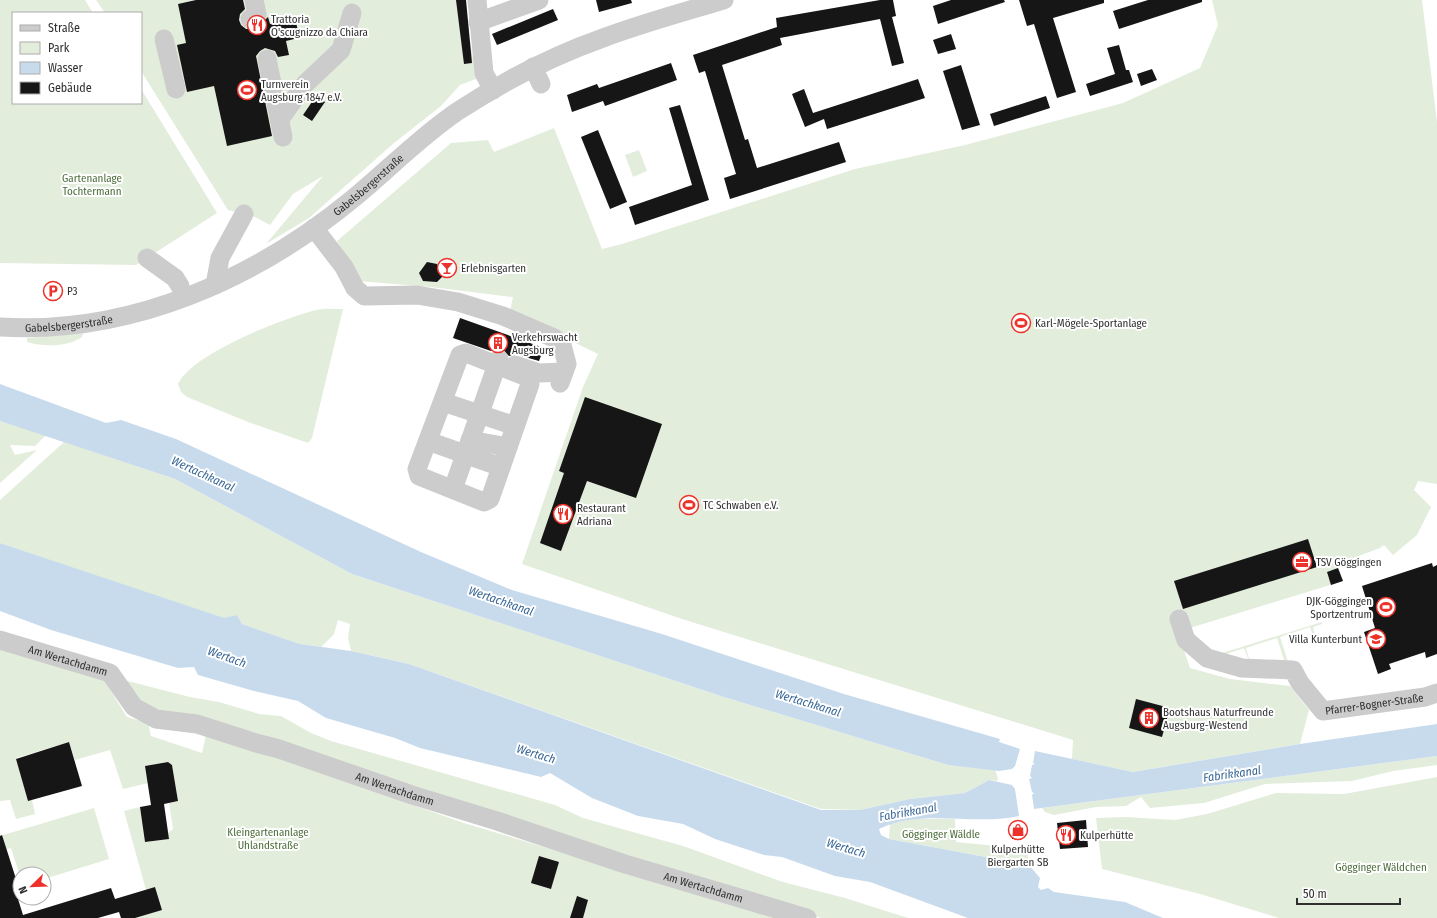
<svg xmlns="http://www.w3.org/2000/svg" width="1437" height="918" viewBox="0 0 1437 918" font-family="'Fira Sans Condensed',sans-serif">
  <style>
    .green { fill: #e3eddc }
    .water { fill: #c8dbed }
    .building { fill: #161616 }
    .lines { fill: none; stroke-linecap: round; stroke-linejoin: round }
    .minor { stroke: #ccc; stroke-width: 19 }
    .labels { text-anchor: middle; dominant-baseline: central; stroke-width: 4; stroke-linejoin: round; paint-order: stroke }
    .poi-label { font-size: 11px; fill: #2f2f2f; stroke: #fff; text-anchor: start }
    .park-label { font-size: 11px; fill: #4c6d3a; stroke: #fff }
    .street-label { font-size: 11px; fill: #2f2f2f; stroke: #fff }
    .water-label { font-size: 12px; font-style: italic; fill: #396795; stroke: #fff }
  </style>
  <rect width="100%" height="100%" fill="#fff"/>
  <g class="green">
    <path d="M0,0H85L93,13H13V103H141V89L217,213L136,265L0,263Z"/>
    <path d="M96,0H464L476,79L460,85L441,106L394,143L309,218L266,244L323,176L293,194L270,225L255,217L228,210L141,71V13H105Z"/>
    <path d="M1212,0H1422L1437,122V484L1418,481L1414,490L1431,507L1417,535L1393,555L1384,545L1380,548L1337,564L1343,581L1190,628L1181,642L1190,668L1230,679L1290,686L1309,710L1300,744L1133,772L1072,759L1073,740L685,620L522,564L583,387L598,354L510,311L513,297L431,287L358,281L337,241L451,143L488,140L494,152L554,128L602,249L622,244L855,169L965,145L1123,103L1200,68L1218,25Z"/>
    <path d="M639,150L647,171L633,177L625,155Z"/>
    <path d="M343,309L312,438L308,443L248,422L187,397L181,392L178,384C191,354 284,318 316,310C324,308 334,309 343,309Z"/>
    <path d="M83,333L82,337C68,347 44,347 27,342V338Z"/>
    <path d="M0,421L46,435L35,446L10,445L15,455L37,450L0,483Z"/>
    <path d="M64,442L175,479L352,574L724,697L948,765L995,770L998,778L997,781L989,780L965,793L910,799L860,810L821,809L409,664L351,651L348,638L350,624L338,620L334,634L321,647L300,644L242,624L237,615L224,619L0,543V500Z"/>
    <path d="M1322,622V624L1313,627L1317,642V647L1310,627L1280,637L1288,662L1285,663L1277,638L1246,648L1250,663L1244,648L1220,656L1219,654Z"/>
    <path d="M0,646L101,675L127,717L148,723L151,736L202,753L206,735L299,765L464,823L779,918H135L162,909L155,887L146,890L124,811L140,807L145,842L169,839L168,833L173,829L169,803L178,801L172,765L168,762L145,766L148,783L123,789L110,750L75,760L69,742L16,758L28,800H32L35,814L16,819L10,800L0,801Z"/>
    <path d="M120,679L190,697L219,702L259,714L281,716L311,733L331,741L555,805L583,818L683,846L783,882L845,898L908,918H821L140,707Z"/>
    <path d="M1437,756V765L1393,771L1352,781L1265,784L1204,803L1150,808L1141,797L1126,806L1096,807L1054,815L1045,812L1042,808Z"/>
    <path d="M1437,777V918H1279L1200,894L1102,869L1096,818L1126,817L1175,820L1207,814L1276,793L1344,794Z"/>
    <path d="M94,808L109,859L44,879V874H20V876L11,848L0,851V836Z"/>
    <path d="M913,819H955L956,842L1027,849L1029,865L889,839L890,824Z"/>
  </g>
  <g class="water">
    <path d="M0,384L106,423L121,420L176,439L421,552L512,590L662,634L844,694L1000,739L999,742L1020,749L1015,766L1012,769L999,771L948,765L724,697L352,574L175,479L0,421Z"/>
    <path d="M0,543L224,618L237,615L242,624L300,644L351,651L409,664L821,810H860L910,799L965,793L989,780L1012,785L1015,789L1019,816C973,826 922,808 879,829L881,835L889,839L1029,865L1040,878L1038,887L1041,890L1048,888L1054,892L1125,902L1163,918H968L870,882L835,876L782,857L764,855L715,839L683,824L638,816L592,798L550,773L541,777L420,748L395,738L326,718L298,701L254,691L198,675L194,667L178,668L51,630L0,611Z"/>
    <path d="M1437,724V756L1034,809L1032,795L1034,793L1032,792L1029,779L1032,778L1030,776L1032,765L1035,764L1033,763L1035,751L1133,772L1300,744Z"/>
  </g>
  <g class="building">
    <path d="M196,0H243L245,9L240,14L239,20L241,25L246,29L256,28L268,17L270,24L295,18L298,31L293,33L294,39L286,41L289,55L278,57L275,51L265,48L260,51L256,56L272,136L227,146L214,86L187,92L177,45L186,43L178,4Z"/>
    <path d="M456,0H466L472,63L464,64Z"/>
    <path d="M596,0H631L632,3L599,12Z"/>
    <path d="M880,0H893L896,16L892,17L904,63L892,66L880,19L780,38L782,45L722,65L745,140L748,139L757,168L839,142L846,162L730,199L724,178L736,174L705,71L699,73L693,55L777,27L776,18Z"/>
    <path d="M951,0H1004L1005,2L938,24L933,6Z"/>
    <path d="M1019,0H1104V3L1053,18L1076,92L1057,98L1034,24L1027,26Z"/>
    <path d="M1148,0H1202V2L1119,29L1113,11Z"/>
    <path d="M553,9L558,20L497,45L492,34Z"/>
    <path d="M951,34L956,49L938,54L933,40Z"/>
    <path d="M1119,45L1126,70H1129L1133,82L1090,96L1086,84L1115,74L1107,48Z"/>
    <path d="M671,63L677,80L605,106L603,101L572,112L567,95L597,84L599,88Z"/>
    <path d="M961,65L980,125L962,130L943,71Z"/>
    <path d="M1152,69L1157,80L1141,86L1137,74Z"/>
    <path d="M918,79L925,98L827,129L824,119L805,127L792,94L804,89L813,113Z"/>
    <path d="M316,96L325,102L312,121L303,115Z"/>
    <path d="M1046,96L1050,108L994,126L990,114Z"/>
    <path d="M680,105L709,200L635,225L629,207L692,185L669,108Z"/>
    <path d="M598,130L627,202L610,209L581,137Z"/>
    <path d="M427,262L437,264L443,276L437,282L423,281L419,273Z"/>
    <path d="M460,318L544,348L539,361L518,355L509,356L502,349L497,348L491,351L453,338Z"/>
    <path d="M585,397L662,424L636,498L587,481L561,551L540,543L564,473L559,471Z"/>
    <path d="M1308,539L1317,567L1183,609L1174,581Z"/>
    <path d="M1432,563L1433,567L1437,565V654L1426,658L1425,652L1389,664L1391,669L1378,674L1364,632L1375,628L1362,586Z"/>
    <path d="M1338,568L1343,581L1331,585L1327,572Z"/>
    <path d="M1136,699L1170,708L1162,737L1129,728Z"/>
    <path d="M69,742L82,786L28,801L16,759Z"/>
    <path d="M168,762L172,765L178,801L164,804L169,839L145,842L140,807L151,805L145,766Z"/>
    <path d="M1086,820L1088,847L1060,849L1057,823Z"/>
    <path d="M1013,826L1023,827V839H1012Z"/>
    <path d="M2,835L17,882L13,883L23,915L111,888L115,899L155,887L162,910L135,918H121L119,912L98,918H0V836Z"/>
    <path d="M539,856L559,862L551,889L531,883Z"/>
    <path d="M577,896L588,900L583,918H570Z"/>
  </g>
  <g class="lines">
    <g class="minor">
      <path d="M477,0L484,73L493,90"/>
      <path d="M250,19L257,14L254,0"/>
      <path d="M478,22L539,0"/>
      <path d="M164,39L176,89"/>
      <path d="M267,59L283,137"/>
      <path d="M533,67L541,84"/>
      <path d="M280,119L305,84L341,50L352,13"/>
      <path d="M314,228L344,267L355,288L364,296L417,295L458,302L503,316L554,338L562,345L567,364L560,383"/>
      <path d="M147,258L175,278L180,286"/>
      <path d="M215,285L220,258L244,214"/>
      <path id="s1" d="M0,327C131,335 256,279 355,197C390,168 421,136 458,111C504,81 552,56 603,38C643,23 684,12 724,0"/>
      <path d="M466,353L527,377L530,384L490,499L484,502L419,476L417,469L460,355Z"/>
      <path d="M515,365L539,373L564,372"/>
      <path d="M443,402L515,426"/>
      <path d="M470,440L508,447"/>
      <path d="M428,441L501,467"/>
      <path d="M453,489L499,359"/>
      <path id="s2" d="M1179,619L1186,640L1207,658L1242,668L1293,670L1300,683L1323,711L1425,697L1437,693"/>
      <path id="s3" d="M0,640L110,673L134,707L156,719L197,724L256,743L279,749L412,795L497,821L625,864L807,918"/>
    </g>
  </g>
  <defs>
    <g id="restaurant-ring" transform="scale(1)"><circle r="9.5" fill="#fff" stroke="#ec322b" stroke-width="1.5"/><path d="M-5-6h1v4h1v-4h1v4h1v-4h1v5L-1.5 .5V6h-2V.5L-5-1ZM5-6V6H3V1.5H1.5Q1.5-4 5-6Z" fill="#ec322b"/></g>
    <g id="stadium-ring" transform="scale(1)"><circle r="9.5" fill="#fff" stroke="#ec322b" stroke-width="1.5"/><path d="M0-5a6.5 5 0 1 0 0 10a6.5 5 0 1 0 0-10ZM-3.5-1.8h7v3.6h-7Z" fill="#ec322b"/></g>
    <g id="bar-ring" transform="scale(1)"><circle r="9.5" fill="#fff" stroke="#ec322b" stroke-width="1.5"/><path d="M-6-5H6L.8 .8V4.5H3.5V6h-7V4.5H-.8V.8Z" fill="#ec322b"/></g>
    <g id="parking-ring" transform="scale(1)"><circle r="9.5" fill="#fff" stroke="#ec322b" stroke-width="1.5"/><path d="M-3.5-5.5H1a3.5 3.5 0 0 1 0 7H-1V5.5H-3.5ZM-1-3.4V-.6H.8a1.4 1.4 0 0 0 0-2.8Z" fill="#ec322b"/></g>
    <g id="building-ring" transform="scale(1)"><circle r="9.5" fill="#fff" stroke="#ec322b" stroke-width="1.5"/><path d="M-4-6H4V6H1V3H-1V6H-4ZM-2.5-4.3h1.7v1.8h-1.7ZM.8-4.3h1.7v1.8H.8ZM-2.5-1h1.7V.8h-1.7ZM.8-1h1.7V.8H.8Z" fill="#ec322b"/></g>
    <g id="office-ring" transform="scale(1)"><circle r="9.5" fill="#fff" stroke="#ec322b" stroke-width="1.5"/><path d="M-6-3h4V-5.5h4V-3h4V5H-6ZM-1-4.5V-3h2v-1.5ZM-6 0V1H6V0Z" fill="#ec322b"/></g>
    <g id="school-ring" transform="scale(1)"><circle r="9.5" fill="#fff" stroke="#ec322b" stroke-width="1.5"/><path d="M0-5L7-2L0 1L-7-2ZM-4 1L0 2.5L4 1V4Q0 6-4 4Z" fill="#ec322b"/></g>
    <g id="shop-ring" transform="scale(1)"><circle r="9.5" fill="#fff" stroke="#ec322b" stroke-width="1.5"/><path d="M-5-2.5h2.3a2.7 3.5 0 0 1 5.4 0H5L5.5 6h-11ZM-1.5-2.5h3a1.5 2.3 0 0 0-3 0Z" fill="#ec322b"/></g>
  </defs>
  <g fill-rule="evenodd">
    <use href="#restaurant-ring" x="257" y="25"/>
    <use href="#stadium-ring" x="247" y="90"/>
    <use href="#bar-ring" x="447" y="268"/>
    <use href="#parking-ring" x="53" y="291"/>
    <use href="#stadium-ring" x="1021" y="323"/>
    <use href="#building-ring" x="498" y="343"/>
    <use href="#stadium-ring" x="689" y="505"/>
    <use href="#restaurant-ring" x="563" y="514"/>
    <use href="#office-ring" x="1302" y="562"/>
    <use href="#stadium-ring" x="1386" y="607"/>
    <use href="#school-ring" x="1376" y="639"/>
    <use href="#building-ring" x="1149" y="718"/>
    <use href="#shop-ring" x="1018" y="830"/>
    <use href="#restaurant-ring" x="1066" y="835"/>
  </g>
  <g class="labels">
    <g class="poi-label">
      <text x="271" y="19">Trattoria<tspan x="271" dy="13">O'scugnizzo da Chiara</tspan></text>
      <text x="261" y="84">Turnverein<tspan x="261" dy="13">Augsburg 1847 e.V.</tspan></text>
      <text x="461" y="268">Erlebnisgarten</text>
      <text x="67" y="291">P3</text>
      <text x="1035" y="323">Karl-Mögele-Sportanlage</text>
      <text x="512" y="337">Verkehrswacht<tspan x="512" dy="13">Augsburg</tspan></text>
      <text x="703" y="505">TC Schwaben e.V.</text>
      <text x="577" y="508">Restaurant<tspan x="577" dy="13">Adriana</tspan></text>
      <text x="1316" y="562">TSV Göggingen</text>
      <text x="1372" y="601" text-anchor="end">DJK-Göggingen<tspan x="1372" dy="13">Sportzentrum</tspan></text>
      <text x="1362" y="639" text-anchor="end">Villa Kunterbunt</text>
      <text x="1163" y="712">Bootshaus Naturfreunde<tspan x="1163" dy="13">Augsburg-Westend</tspan></text>
      <text x="1080" y="835">Kulperhütte</text>
      <text x="1018" y="849" text-anchor="middle">Kulperhütte<tspan x="1018" dy="13">Biergarten SB</tspan></text>
    </g>
    <g class="park-label">
      <text x="92" y="178">Gartenanlage<tspan x="92" dy="13">Tochtermann</tspan></text>
      <text x="268" y="832">Kleingartenanlage<tspan x="268" dy="13">Uhlandstraße</tspan></text>
      <text x="941" y="834">Gögginger Wäldle</text>
      <text x="1381" y="867">Gögginger Wäldchen</text>
    </g>
    <g class="street-label">
      <text stroke="none"><textPath href="#s1" startOffset="405">Gabelsbergerstraße</textPath></text>
      <text stroke="none"><textPath href="#s1" startOffset="69">Gabelsbergerstraße</textPath></text>
      <text stroke="none"><textPath href="#s3" startOffset="71">Am Wertachdamm</textPath></text>
      <text stroke="none"><textPath href="#s2" startOffset="240">Pfarrer-Bogner-Straße</textPath></text>
      <text stroke="none"><textPath href="#s3" startOffset="431">Am Wertachdamm</textPath></text>
      <text stroke="none"><textPath href="#s3" startOffset="755">Am Wertachdamm</textPath></text>
    </g>
    <g class="water-label">
      <text transform="translate(203 474) rotate(25)">Wertachkanal</text>
      <text transform="translate(501 601) rotate(19)">Wertachkanal</text>
      <text transform="translate(227 657) rotate(20)">Wertach</text>
      <text transform="translate(808 703) rotate(17)">Wertachkanal</text>
      <text transform="translate(536 754) rotate(17)">Wertach</text>
      <text transform="translate(1232 774) rotate(-8)">Fabrikkanal</text>
      <text transform="translate(908 812) rotate(-10)">Fabrikkanal</text>
      <text transform="translate(846 848) rotate(17)">Wertach</text>
    </g>
  </g>
  <rect x="12" y="12" width="130" height="92" fill="#ffffff" stroke="#acacac"/>
  <rect x="20" y="25" width="20" height="6" fill="#cccccc" stroke="#acacac"/>
  <text x="48" y="32" font-size="12" fill="#2f2f2f">Straße</text>
  <rect x="20" y="42" width="20" height="12" fill="#e3eddc" stroke="#acacac"/>
  <text x="48" y="52" font-size="12" fill="#2f2f2f">Park</text>
  <rect x="20" y="62" width="20" height="12" fill="#c8dbed" stroke="#acacac"/>
  <text x="48" y="72" font-size="12" fill="#2f2f2f">Wasser</text>
  <rect x="20" y="82" width="20" height="12" fill="#161616" stroke="#acacac"/>
  <text x="48" y="92" font-size="12" fill="#2f2f2f">Gebäude</text>
  <g transform="translate(32 886) rotate(247)"><circle r="19" fill="#ffffff" stroke="#acacac"/>
  <path d="M0-3L7 15L0 10L-7 15Z" fill="#ec322b"/>
  <text y="-6" font-size="11" font-weight="bold" text-anchor="middle" fill="#2f2f2f">N</text>
  </g>
  <path d="M1297 898v6h103v-6" fill="none" stroke="#2f2f2f" stroke-width="2"/>
  <text x="1303" y="898" font-size="12" fill="#2f2f2f" stroke="#ffffff" stroke-width="3" paint-order="stroke">50 m</text>
</svg>
